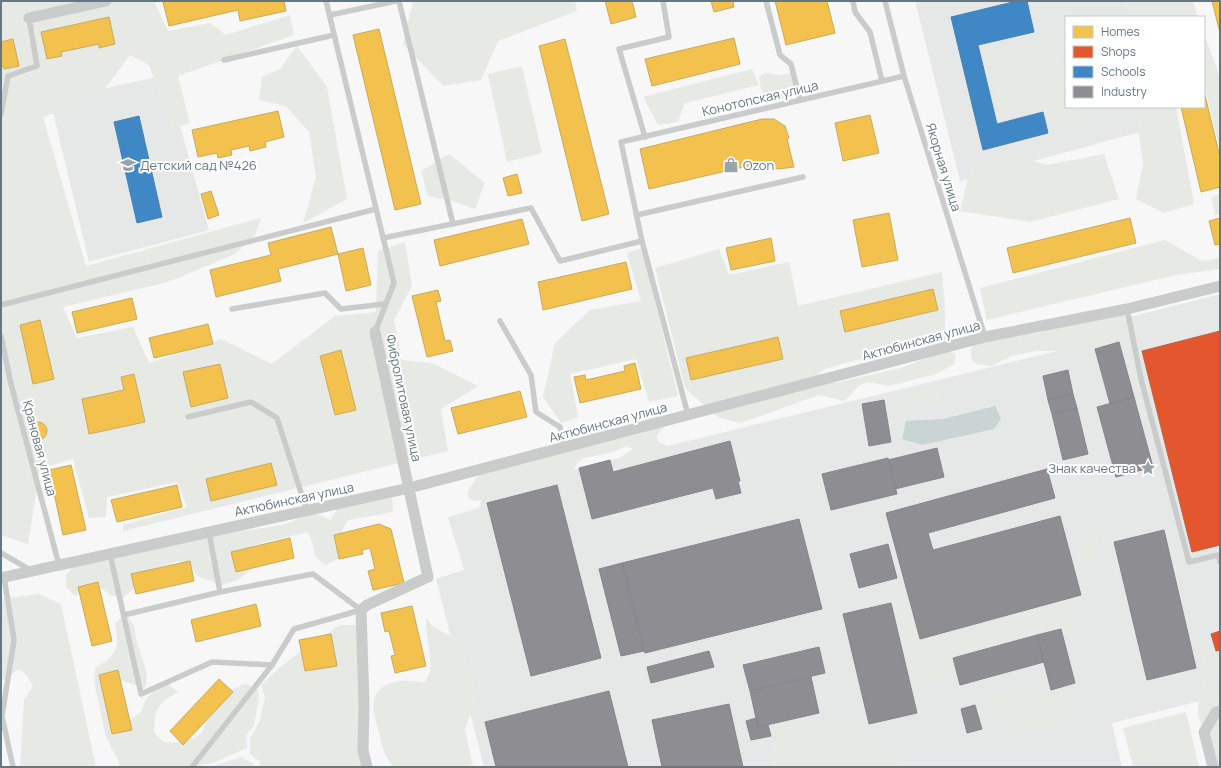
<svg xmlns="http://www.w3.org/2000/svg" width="1221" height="768" viewBox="0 0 1221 768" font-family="Manrope,sans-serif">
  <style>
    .built { fill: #e6e8e7 }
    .green { fill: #e6e9e4 }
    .water { fill: #cad4d5 }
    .homes { fill: #f2c14e; stroke: #c8ab5d }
    .shops { fill: #e4572e; stroke: #be6146 }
    .schools { fill: #3f88c5; stroke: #4a83b0 }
    .industry { fill: #8d8d92; stroke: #81878c }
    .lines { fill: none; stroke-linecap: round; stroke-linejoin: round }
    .service { stroke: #cacccc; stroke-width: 5.5 }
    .minor { stroke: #cacccc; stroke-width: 11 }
    .labels { text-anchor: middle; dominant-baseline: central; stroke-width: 4; stroke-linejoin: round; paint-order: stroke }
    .street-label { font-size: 13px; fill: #65787f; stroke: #fff }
    .poi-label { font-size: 13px; fill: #65787f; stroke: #fff; text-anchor: start }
  </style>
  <rect width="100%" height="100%" fill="#f7f7f7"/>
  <g class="built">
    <path d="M915,1H1147L1151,17H1066V107H1174L1177,122L960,181Z"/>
    <path d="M166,75L209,230L89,262L50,100Z"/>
    <path d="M1220,294V702L1212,698L1112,723L1122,767H484L436,579L464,570L448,517L479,508L483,494L610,460L1122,335L1118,320Z"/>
  </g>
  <g class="green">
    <path d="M1,1H163L155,3L168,31L210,23L226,35L290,15L294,35L178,76L190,123L171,129L149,65L130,55L99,97L43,117L86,266L261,218L255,235L235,254L168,282L63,307L77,338L133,327L149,363L221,339L272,364L335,316L376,312L378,251L405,242L412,286L394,320L402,360L432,363L478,386L441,409L448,451L123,531V525L187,507L177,482L107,497L106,517L89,518L73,459L40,469L28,544L1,535Z"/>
    <path d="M413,1H575L577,11L498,41L481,80L443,86L403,44Z"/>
    <path d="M1123,1H1193L1198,17H1133Z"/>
    <path d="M1049,21L1066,93V107H1074L1086,121L1062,134L1046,109L1000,116L984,49L1026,48Z"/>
    <path d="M1204,33L1220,78V150L1204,84Z"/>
    <path d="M297,46L327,87L347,199L303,223L316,177L309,132L286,106L259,100L262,77L280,69Z"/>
    <path d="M522,66L542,153L507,162L488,74Z"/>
    <path d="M752,69L759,85L685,103L678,122L658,125L643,97Z"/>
    <path d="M765,73L781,75L792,73L797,95C788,97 770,105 764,95C761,91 760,83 759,77Z"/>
    <path d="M1135,107H1176L1194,204L1163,213L1136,199L1143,164Z"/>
    <path d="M449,154L485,183L475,209L456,202L428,196L421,171Z"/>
    <path d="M1104,154L1119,199L1030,222L960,211L972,161L1017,156L1047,165Z"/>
    <path d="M1220,193V214L1215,215L1211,198Z"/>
    <path d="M1165,240L1202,261L1220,258V269L1176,275L987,320L980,288Z"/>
    <path d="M642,248L678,396L649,402L636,359L570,374L578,417L561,423L543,397L555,343L590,310L641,301L627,253Z"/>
    <path d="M719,249L729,275L789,262L798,306L942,272L945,307V342L915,348H904L874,353L865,358L845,363L825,369L818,375L825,383H835L901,368L947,350L956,355L954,364L936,374L889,386L867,382L858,386L845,401L819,395L741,423L720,418L706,407L685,388L655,268Z"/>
    <path d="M1113,306H1120L1134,323L1136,331L1132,336L1126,340L1107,345L1069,351H1036L1012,356L991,366L976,364C970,358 969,353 973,345L1009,337L1038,333L1107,310Z"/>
    <path d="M936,388L940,390C943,396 943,401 940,407C930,406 914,401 905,408C901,411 899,418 895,422L891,418L892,403L906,395Z"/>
    <path d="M657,416L664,418L665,426L656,437L660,443C669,445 672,449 673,458L624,469L618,464L621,457L633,449L627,446L613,452L584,458L578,462L570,475L564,480L557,483L542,485L526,483L505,493L497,495L491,499L475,501L468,498V491L480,473L527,453L533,449L580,438L593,433L621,428L644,421L649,417Z"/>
    <path d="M392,496L393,512L348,520L341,532L338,559L325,565L315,556L313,544L308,532L254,545L248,557L249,571L238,580L222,585L197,576L190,566L178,561L151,570L139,577L133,589L123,598L110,595L100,587L75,596L66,587V575L74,565L214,536L281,525L293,521L305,514H318L330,520L337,509Z"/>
    <path d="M1091,532L1096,533C1100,542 1097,558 1088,562C1085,564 1082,564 1079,565L1076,556L1082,536Z"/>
    <path d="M1084,583L1086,589C1081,596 1080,603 1075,609V624L1072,631L1066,636L1059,638L1044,637L1034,634H1026L1014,642L996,648L989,647L965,652L957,655L950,668L932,682H924L918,679L913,674L905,661L900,655L894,621L902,609L908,605L915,608L935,632L942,634L964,635L970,632L1007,624L1010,618H995L1069,586Z"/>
    <path d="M39,594L61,604L96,767H20L24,700L33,686L26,674L19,669L1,681V599Z"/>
    <path d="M125,614L134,625L136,639L144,663L147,675L145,688L120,680L118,716L130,720L141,712L146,699L156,689L168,684L178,692C156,705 156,707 154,732L163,742C175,743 192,743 201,733C204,730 206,723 208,719C217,700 225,692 245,684L258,689L259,699L254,725L246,735L247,748L213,763L190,767H119V762L106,737L94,681L95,668C117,656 120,647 115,624Z"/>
    <path d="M426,617L431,625L444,633L454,636L461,643L476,691L475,701L465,730L473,767H393C389,761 385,755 383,748C381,744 381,740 380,736C374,714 364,690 395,682C405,679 415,683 425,682C427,678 430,674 430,670C432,653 425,635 426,617Z"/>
    <path d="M340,625H363L362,735L371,767H259L260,762L250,754V738L259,723L265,698L261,685C284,661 313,643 340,625Z"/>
    <path d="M1202,635L1212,653L1220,655V676L1216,679C1216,684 1215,690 1220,694V767H1216L1198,716V701L1203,678V666L1200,651L1195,637Z"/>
    <path d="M1069,691L1075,700L1077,711L1074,713L1068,722L1059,726L1016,733L1006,732C996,718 989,713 995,695L1019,692H1030L1051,697Z"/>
    <path d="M1186,712L1199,767H1133L1123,728Z"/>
    <path d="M838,713L845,721L877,749L896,755L906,767H771C772,748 776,719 801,720C804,720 807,722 810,723C814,724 818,723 822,722L828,715Z"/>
    <path d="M242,757L255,765V767H210Z"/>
  </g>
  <path class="water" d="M995,406L1001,419L994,429L922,445L902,439L906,421L943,419Z"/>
  <g class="homes">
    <path d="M167,1H284L286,11L240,21L238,10L169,26L163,2Z"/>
    <path d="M605,1H632L636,17L611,24Z"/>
    <path d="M711,1H733L734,7L714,12Z"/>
    <path d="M775,1H827L835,33L786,45Z"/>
    <path d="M1212,1H1220V33Z"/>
    <path d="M109,17L115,44L99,48V44L61,52L62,56L47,59L41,32Z"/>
    <path d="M379,29L421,204L395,210L353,35Z"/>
    <path d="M734,38L740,64L652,86L645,59Z"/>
    <path d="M13,39L19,66L4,69V66L1,67V42Z"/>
    <path d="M565,39L609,214L582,221L539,46Z"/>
    <path d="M1204,91L1220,157V187L1201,192L1181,107H1204Z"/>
    <path d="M278,111L284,137L265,142L266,147L250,151L249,146L231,150L232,155L218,158L217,153L198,157L192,130Z"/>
    <path d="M870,115L879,153L843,161L835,123Z"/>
    <path d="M762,119H774L785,126L789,138L787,139L794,167L779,169L770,168L765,162L649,189L640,149Z"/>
    <path d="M517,174L522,193L508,196L503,178Z"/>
    <path d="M211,191L219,215L208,219L201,194Z"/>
    <path d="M889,213L898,260L862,267L853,220Z"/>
    <path d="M1130,218L1136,243L1013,273L1007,248Z"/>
    <path d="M1220,218V244L1215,245L1209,221Z"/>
    <path d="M522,219L529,244L440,266L434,240Z"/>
    <path d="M331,227L338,254L278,269L281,281L216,297L210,270L271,255L268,243Z"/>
    <path d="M771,238L775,261L731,270L726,248Z"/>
    <path d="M363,248L371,285L346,291L338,254Z"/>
    <path d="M626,262L632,289L543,310L538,282Z"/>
    <path d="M933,289L938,310L845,332L840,311Z"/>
    <path d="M438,290L441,301L436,302L445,341L450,340L453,351L427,357L412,296Z"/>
    <path d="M132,298L137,319L77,333L72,312Z"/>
    <path d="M40,320L54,379L33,384L20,325Z"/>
    <path d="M208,324L213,344L154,358L149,338Z"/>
    <path d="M778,337L783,359L691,380L686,358Z"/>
    <path d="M341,350L356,410L335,415L320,356Z"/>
    <path d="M635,363L641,389L580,403L574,377L585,375L586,380L625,371L624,366Z"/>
    <path d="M220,364L228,398L191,407L183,372Z"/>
    <path d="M134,374L145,422L89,434L82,399L124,390L121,377Z"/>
    <path d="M520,391L527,417L458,434L451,408Z"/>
    <circle cx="38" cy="431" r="9"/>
    <path d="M271,463L277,485L211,501L206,479Z"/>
    <path d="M71,465L86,530L63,535L49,470Z"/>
    <path d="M177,485L182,507L117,522L111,500Z"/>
    <path d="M379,524L391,529L404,583L373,590L368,571L375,569L370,548L362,550L363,554L339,559L334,535Z"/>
    <path d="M290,538L294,558L236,572L231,552Z"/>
    <path d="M190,561L194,581L136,594L131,574Z"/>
    <path d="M98,582L112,641L92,646L78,587Z"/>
    <path d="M256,604L261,626L196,642L191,620Z"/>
    <path d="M412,606L426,666L395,673L391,656L395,655L389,631L385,632L381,613Z"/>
    <path d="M331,634L337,666L305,671L299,640Z"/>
    <path d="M118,670L132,730L112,734L99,675Z"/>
    <path d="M219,679L233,692L183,745L170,731Z"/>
  </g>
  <g class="shops">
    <path d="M1220,331V545L1192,552L1142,351Z"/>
    <path d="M1220,631V650L1216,651L1211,634Z"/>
  </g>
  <g class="schools">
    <path d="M1017,1H1027L1034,32L978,45L997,124L1043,112L1048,133L983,150L951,17Z"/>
    <path d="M139,116L162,217L137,223L114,122Z"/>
  </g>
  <g class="industry">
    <path d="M1119,342L1134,397L1110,404L1095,349Z"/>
    <path d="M1068,370L1073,394L1048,400L1043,376Z"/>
    <path d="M1073,394L1077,408L1052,414L1048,400Z"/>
    <path d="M1134,397L1153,467L1116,477L1097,407Z"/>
    <path d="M884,400L891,442L869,446L862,404Z"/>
    <path d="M1077,408L1088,454L1063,460L1052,414Z"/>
    <path d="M730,441L740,481H738L741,493L716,499L713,488L592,519L579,468L610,460L613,472Z"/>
    <path d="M937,448L944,477L895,489L888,460Z"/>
    <path d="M888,458L897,494L831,510L822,474Z"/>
    <path d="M1047,469L1055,498L928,533L933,550L1060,516L1081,595L920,639L886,513Z"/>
    <path d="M557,485L601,658L531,676L487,503Z"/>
    <path d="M799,519L822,609L645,653L622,563Z"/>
    <path d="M1164,530L1196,668L1147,680L1114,542Z"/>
    <path d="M888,544L897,578L859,588L850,554Z"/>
    <path d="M622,563L644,651L621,656L599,569Z"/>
    <path d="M891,603L917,713L869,724L843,614Z"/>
    <path d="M1061,629L1075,683L1051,690L1037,635Z"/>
    <path d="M1037,635L1044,662L960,685L953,658Z"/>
    <path d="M819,647L825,673L750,691L743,665Z"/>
    <path d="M709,651L714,667L651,683L647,667Z"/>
    <path d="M811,677L819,713L758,727L750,691Z"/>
    <path d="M609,691L628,767H496L485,722Z"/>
    <path d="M729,704L743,767H662L652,720Z"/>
    <path d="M975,705L982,729L967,733L961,709Z"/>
    <path d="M756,718L758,727L768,725L771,736L751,740L746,721Z"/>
  </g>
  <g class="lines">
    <g class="service">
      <path d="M326,1L394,283L375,332"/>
      <path d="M399,1L453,224"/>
      <path d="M766,1L780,55L791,64L800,100"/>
      <path d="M853,1L855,12L870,32L882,81"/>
      <path d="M885,1L904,76L985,337"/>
      <path d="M330,15L396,1"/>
      <path d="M224,60L334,35"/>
      <path d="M1,114L8,76L37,66L29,18"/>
      <path d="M645,137L619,49L669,37L663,1"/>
      <path d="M637,215L803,177"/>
      <path d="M383,238L531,208L560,261L642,241L621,142L904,76"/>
      <path d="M642,241L688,415"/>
      <path d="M1,305L376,209"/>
      <path d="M232,309L325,293L341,309L385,304"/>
      <path d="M1127,309L1141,379L1189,562L1218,555L1220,562"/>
      <path d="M500,321L531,375L536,412L560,427L564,448"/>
      <path d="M1,336L11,384L59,565"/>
      <path d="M188,417L251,402L277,418L307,511"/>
      <path d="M1,553L32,571"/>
      <path d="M110,554L141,694L212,662L272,665"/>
      <path d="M4,577L14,640L2,716L13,767"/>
      <path d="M124,615L220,592"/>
      <path d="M192,767L272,665L294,629L361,610L313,574L220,592L209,532"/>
    </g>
    <g class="minor">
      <path d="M29,18L106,1"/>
      <path d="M1,578L409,488L985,337L1127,309L1220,286"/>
      <path d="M367,767L363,750L364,705L361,610L367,605L428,577L375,332"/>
      <path d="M1213,767L1204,732L1216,712L1220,711"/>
    </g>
  </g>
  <defs>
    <g id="school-bare" transform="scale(1.2)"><path d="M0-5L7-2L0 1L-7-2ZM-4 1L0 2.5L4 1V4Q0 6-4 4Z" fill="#98a4a9" stroke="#fff" stroke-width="2.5" paint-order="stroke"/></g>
    <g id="shop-bare" transform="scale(1.2)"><path d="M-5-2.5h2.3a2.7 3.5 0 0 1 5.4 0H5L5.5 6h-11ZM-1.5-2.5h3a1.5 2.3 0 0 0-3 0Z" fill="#98a4a9" stroke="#fff" stroke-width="2.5" paint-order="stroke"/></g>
    <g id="sight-bare" transform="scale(1.2)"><path d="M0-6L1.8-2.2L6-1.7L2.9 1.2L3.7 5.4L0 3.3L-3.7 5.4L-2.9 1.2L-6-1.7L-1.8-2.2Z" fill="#98a4a9" stroke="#fff" stroke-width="2.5" paint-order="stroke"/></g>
  </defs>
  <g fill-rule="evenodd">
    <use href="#school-bare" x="128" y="165"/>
    <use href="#shop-bare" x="731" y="165"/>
    <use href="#sight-bare" x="1148" y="468"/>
  </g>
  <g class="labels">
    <g class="street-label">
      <text transform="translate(760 98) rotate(-13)">Конотопская улица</text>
      <text transform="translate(944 167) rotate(73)">Якорная улица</text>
      <text transform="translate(921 340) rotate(-15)">Актюбинская улица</text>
      <text transform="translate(404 398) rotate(78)">Фибролитовая улица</text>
      <text transform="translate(608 422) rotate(-15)">Актюбинская улица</text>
      <text transform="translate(40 448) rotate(75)">Крановая улица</text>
      <text transform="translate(294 499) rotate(-12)">Актюбинская улица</text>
    </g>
    <g class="poi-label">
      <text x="140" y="165">Детский сад №426</text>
      <text x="743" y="165">Ozon</text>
      <text x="1136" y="468" text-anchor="end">Знак качества</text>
    </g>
  </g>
  <rect width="1221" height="768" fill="none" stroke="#65787f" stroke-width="4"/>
  <rect x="1065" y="16" width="140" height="92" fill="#ffffff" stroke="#c1c9cc"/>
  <rect x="1073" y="26" width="20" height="12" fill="#f2c14e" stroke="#c1c9cc"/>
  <text x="1101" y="36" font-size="12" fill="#65787f">Homes</text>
  <rect x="1073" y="46" width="20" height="12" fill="#e4572e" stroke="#c1c9cc"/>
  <text x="1101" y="56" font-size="12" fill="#65787f">Shops</text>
  <rect x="1073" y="66" width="20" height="12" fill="#3f88c5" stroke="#c1c9cc"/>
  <text x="1101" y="76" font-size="12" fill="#65787f">Schools</text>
  <rect x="1073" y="86" width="20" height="12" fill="#8d8d92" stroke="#c1c9cc"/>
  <text x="1101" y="96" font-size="12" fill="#65787f">Industry</text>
</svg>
